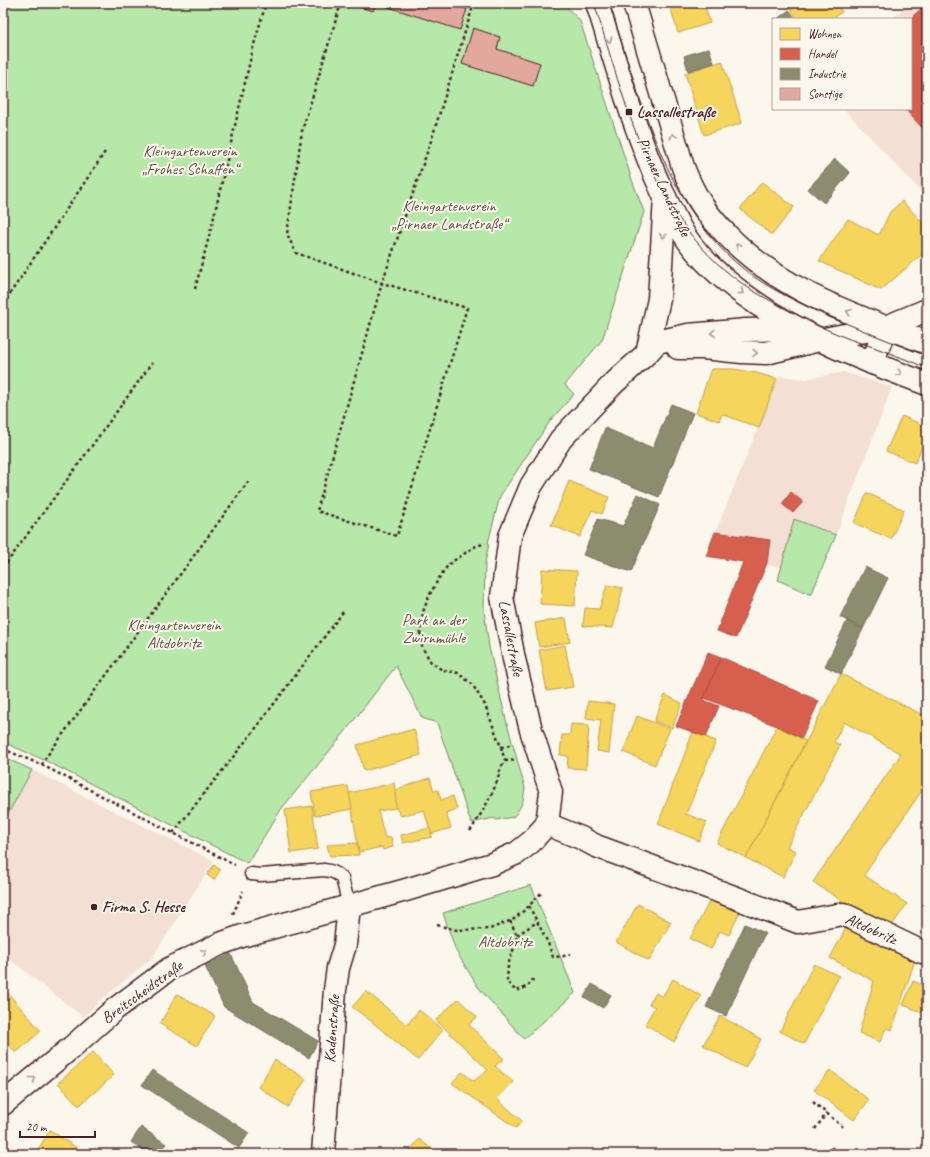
<svg xmlns="http://www.w3.org/2000/svg" width="930" height="1157" viewBox="0 0 930 1157" font-family="Caveat,sans-serif">
  <style>
    .built { fill: #f4dfd4 }
    .green { fill: #b5e8a9; stroke: #80846a }
    .homes { fill: #f6d55c; stroke: #c29e4d }
    .shops { fill: #d6604d; stroke: #ac4c43 }
    .industry { fill: #8c8c6e; stroke: #786b5a }
    .building { fill: #e2a89d; stroke: #4a1f2b }
    .lines { fill: none; stroke-linecap: round; stroke-linejoin: round }
    .service-casing { stroke: #4a1f2b; stroke-width: 15 }
    .minor-casing { stroke: #4a1f2b; stroke-width: 25 }
    .tertiary-casing { stroke: #4a1f2b; stroke-width: 25 }
    .path { stroke: #4a1f2b; stroke-width: 2.5; stroke-dasharray: 3 3; stroke-linecap: butt }
    .service { stroke: #fbf7ec; stroke-width: 12 }
    .minor { stroke: #fbf7ec; stroke-width: 22 }
    .tertiary { stroke: #fbf7ec; stroke-width: 22 }
    .tram { stroke: #4a1f2b; stroke-width: 1 }
    .oneway { stroke: #ab9695 }
    .poi-dot { fill: #4a1f2b; stroke: #fbf7ec; stroke-width: 1.5 }
    .labels { text-anchor: middle; dominant-baseline: central; stroke-width: 4; stroke-linejoin: round; paint-order: stroke }
    .poi-label { font-size: 16px; font-weight: bold; fill: #4a1f2b; stroke: #fbf7ec; text-anchor: start }
    .park-label { font-size: 16px; fill: #65514a; stroke: #fbf7ec }
    .street-label { font-size: 16px; fill: #4a1f2b; stroke: #fbf7ec }
  </style>
  <rect width="100%" height="100%" fill="#fbf7ec"/>
  <filter id="ink" filterUnits="userSpaceOnUse"><feTurbulence type="fractalNoise" baseFrequency=".025" numOctaves="2"/><feDisplacementMap in="SourceGraphic" scale="8" xChannelSelector="R" yChannelSelector="G"/><feConvolveMatrix kernelMatrix="1 2 1 2 8 2 1 2 1" color-interpolation-filters="sRGB"/></filter>
  <g filter="url(#ink)">
    <g class="built">
      <path d="M909,3H927V198L844,109H911V19H892Z"/>
      <path d="M844,372L892,387L836,535L794,519L781,567L706,556L779,376L806,379Z"/>
      <path d="M32,770L214,861L152,958L102,999L83,1017L3,954V824Z"/>
    </g>
    <g class="green">
      <path d="M3,3H567L566,6L580,21L632,180L644,212L602,340L565,385L574,394L550,421L500,496L488,543H489L485,563L484,610L489,647L506,720L525,788L523,801L517,813L513,817L496,820L494,818L471,823L437,723L422,718L396,666L341,737L282,808L247,863L44,760L3,742Z"/>
      <path d="M794,519L836,535L811,595L778,580Z"/>
      <path d="M3,757L32,770L3,823Z"/>
      <path d="M531,885L575,993L524,1039L478,987L456,951L443,913Z"/>
    </g>
    <g class="homes">
      <path d="M669,3H704L710,23L678,33Z"/>
      <path d="M786,3H836L842,12L832,19H798Z"/>
      <path d="M722,61L742,123L704,135L685,73Z"/>
      <path d="M762,182L794,207L772,235L740,209Z"/>
      <path d="M902,201L927,227V250L881,290L819,261L848,219L879,235L890,212Z"/>
      <path d="M711,369H734L757,373L777,379L759,428L722,414L719,421L696,413Z"/>
      <path d="M902,416L927,427V435L915,463L886,451Z"/>
      <path d="M569,481L609,497L602,514L592,510L580,537L551,525Z"/>
      <path d="M867,493L904,510L891,539L854,523Z"/>
      <path d="M542,569L577,571L575,606L540,604Z"/>
      <path d="M607,585L623,588L613,628L583,626L585,608L599,609Z"/>
      <path d="M566,618L570,642L539,647L535,623Z"/>
      <path d="M565,645L573,687L547,691L539,650Z"/>
      <path d="M841,674L927,717V783L864,875L907,904L888,931L813,882L901,754L844,722L834,742L840,745L787,847L796,851L783,877L746,858Z"/>
      <path d="M665,695L682,703L672,728L654,721Z"/>
      <path d="M588,701L614,704L609,753L597,751L601,720L586,718Z"/>
      <path d="M637,716L670,729L655,765L623,752Z"/>
      <path d="M571,724L589,725L586,769L567,768L568,756L560,755L562,735H570Z"/>
      <path d="M777,726L806,741L746,858L717,843Z"/>
      <path d="M414,729L421,755L364,771L357,745Z"/>
      <path d="M693,732L716,741L686,814L707,822L699,841L658,824Z"/>
      <path d="M430,778L434,791L438,790L441,800L453,796L457,809L446,813L451,828L431,834L424,810L401,816L396,808L395,790Z"/>
      <path d="M394,783L395,790L396,808L378,811L385,838L391,837L393,847L383,850L382,847L359,852L349,793Z"/>
      <path d="M348,786L352,809L315,816L311,792Z"/>
      <path d="M312,806L318,849L291,853L285,810Z"/>
      <path d="M430,828L432,837L403,843L401,835Z"/>
      <path d="M357,843L359,855L330,856L327,845Z"/>
      <path d="M214,865L220,870L214,880L207,875Z"/>
      <path d="M711,898L740,912L729,935L720,931L711,949L690,939Z"/>
      <path d="M638,904L671,922L649,961L616,942Z"/>
      <path d="M846,928L915,960L892,1030L886,1028L880,1042L859,1033L874,981L830,958Z"/>
      <path d="M814,964L839,976L804,1044L780,1031Z"/>
      <path d="M673,979L701,996L674,1042L645,1024L655,1007L649,1004L656,993L662,997Z"/>
      <path d="M913,981L927,987V1014L903,1005Z"/>
      <path d="M366,991L407,1025L419,1010L443,1030L418,1060L371,1021L352,1007Z"/>
      <path d="M7,992L41,1031L16,1053L3,1038V996Z"/>
      <path d="M177,994L215,1016L197,1046L160,1024Z"/>
      <path d="M458,999L477,1017L469,1025L504,1059L495,1066L513,1082L497,1099L522,1121L516,1128L452,1083L462,1072L474,1081L488,1070L436,1020Z"/>
      <path d="M720,1016L761,1039L745,1068L703,1045Z"/>
      <path d="M93,1052L114,1075L79,1106L58,1083Z"/>
      <path d="M275,1060L306,1079L288,1107L258,1087Z"/>
      <path d="M830,1070L869,1100L854,1120L814,1090Z"/>
      <path d="M50,1130L84,1153L83,1154H35Z"/>
      <path d="M419,1139L438,1154H407Z"/>
    </g>
    <g class="shops">
      <path d="M927,3V129L925,131L905,109H911V19H910Z"/>
      <path d="M791,492L803,502L793,513L782,504Z"/>
      <path d="M715,532L770,540L767,563L736,638L717,631L743,562L706,556Z"/>
      <path d="M708,652L721,657L703,700L719,706L706,737L676,726Z"/>
      <path d="M721,657L819,701L802,738L777,726L704,698Z"/>
    </g>
    <g class="industry">
      <path d="M789,10L796,19H777Z"/>
      <path d="M709,48L714,63L688,71L684,56Z"/>
      <path d="M835,159L850,173L824,203L808,189Z"/>
      <path d="M671,404L693,413L659,497L589,469L605,428L653,448Z"/>
      <path d="M638,494L660,505L631,572L583,555L598,519L623,526Z"/>
      <path d="M865,567L888,578L863,629L840,617Z"/>
      <path d="M847,621L863,629L841,674L825,666Z"/>
      <path d="M745,924L765,933L726,1016L706,1007Z"/>
      <path d="M231,954L253,1002L318,1041L309,1058L224,1007L205,966Z"/>
      <path d="M592,984L611,995L603,1008L584,997Z"/>
      <path d="M152,1070L249,1133L239,1148L142,1085Z"/>
      <path d="M141,1127L166,1144L159,1154H148L131,1142Z"/>
    </g>
    <g class="building">
      <path d="M350,3H447L467,9L460,30L376,3L373,11L349,4Z"/>
      <path d="M473,28L500,37L497,49L540,63L533,86L462,64Z"/>
    </g>
    <g class="lines">
      <g class="service-casing">
        <path id="service" d="M251,874L261,875L324,870C331,871 336,872 342,878L349,906"/>
      </g>
      <g class="minor-casing">
        <g id="minor">
          <path d="M678,348H703L742,352L766,353L819,340L886,327"/>
          <path d="M647,353L659,299L665,197"/>
          <path d="M547,824L551,792L531,730L514,659L502,597L510,536L531,486L561,439L612,385L647,353L657,342L688,335L746,330L790,329L804,335"/>
          <path d="M547,824L581,838L596,846L734,897L798,922L843,914L922,952L927,953"/>
          <path d="M3,1104L72,1047L115,1009L169,969L220,944L242,936L406,890L492,864L517,853L531,842L547,824"/>
          <path d="M323,1154L335,990L338,968L345,945L349,906"/>
        </g>
      </g>
      <g class="tertiary-casing">
        <g id="tertiary">
          <path d="M597,3C617,66 634,131 662,191C670,207 677,225 687,239C702,261 722,278 743,294C799,335 862,360 927,384"/>
          <path d="M634,3L683,167C688,180 694,193 702,205C710,217 719,227 729,237C783,292 857,316 927,343"/>
          <path d="M886,327L927,310"/>
          <path d="M872,363L886,327"/>
        </g>
      </g>
      <g class="path">
        <path d="M341,3L302,131L287,234L296,253L382,283L467,308L397,536L317,511L382,283L431,141L474,3"/>
        <path d="M195,289L212,225L253,48L266,3"/>
        <path d="M3,304L105,152"/>
        <path d="M3,568L152,363"/>
        <path d="M501,747L510,745"/>
        <path d="M3,749L42,765L235,865"/>
        <path d="M505,761L516,760"/>
        <path d="M42,765L44,760L248,482"/>
        <path d="M470,831C480,816 489,801 496,784C499,776 500,768 505,761L501,747L485,705L472,684L458,673L442,670L431,662L422,647L420,632L423,612L429,596L439,578L449,564L474,547L485,543"/>
        <path d="M173,833L256,728L343,612"/>
        <path d="M529,906L548,943L553,957L564,956L570,954"/>
        <path d="M233,914L243,891"/>
        <path d="M510,921L517,935L515,945L508,965L507,982L516,991C523,989 530,986 533,979"/>
        <path d="M437,925L457,930L490,929L514,919L527,908L543,891"/>
        <path d="M517,935L537,922"/>
        <path d="M813,1102L843,1127"/>
        <path d="M815,1129L827,1113"/>
        <path d="M827,1154L835,1145"/>
      </g>
      <use href="#service" class="service"/>
      <use href="#minor" class="minor"/>
      <use href="#tertiary" class="tertiary"/>
      <g class="tram">
        <path d="M594,3C626,103 650,217 740,282C753,292 768,299 782,307C802,317 821,328 842,336C853,341 865,344 876,348C893,354 910,361 927,368"/>
        <path d="M609,3C616,26 624,49 631,72C655,146 683,222 746,271C768,288 795,301 820,312C856,328 891,342 927,356"/>
      </g>
    </g>
    <defs><path id="oneway-chevron" d="M-2-3.5L2.5 0L-2 3.5" fill="none" stroke-width="1.6" stroke-linecap="round" stroke-linejoin="round"/></defs>
    <g class="oneway">
      <use href="#oneway-chevron" transform="translate(609 40) rotate(72)"/>
      <use href="#oneway-chevron" transform="translate(673 136) rotate(-107)"/>
      <use href="#oneway-chevron" transform="translate(663 236) rotate(94)"/>
      <use href="#oneway-chevron" transform="translate(738 246) rotate(-136)"/>
      <use href="#oneway-chevron" transform="translate(741 292) rotate(37)"/>
      <use href="#oneway-chevron" transform="translate(849 312) rotate(-158)"/>
      <use href="#oneway-chevron" transform="translate(713 333) rotate(175)"/>
      <use href="#oneway-chevron" transform="translate(755 353) rotate(2)"/>
      <use href="#oneway-chevron" transform="translate(899 373) rotate(21)"/>
      <use href="#oneway-chevron" transform="translate(204 952) rotate(-26)"/>
      <use href="#oneway-chevron" transform="translate(33 1079) rotate(-39)"/>
    </g>
  </g>
  <g class="poi-dot">
    <rect x="625" y="108" width="8" height="8" rx="2"/>
    <circle cx="94" cy="907" r="4"/>
  </g>
  <g class="labels">
    <g class="poi-label">
      <text x="637" y="112">Lassallestraße</text>
      <text x="102" y="907">Firma S. Hesse</text>
    </g>
    <g class="park-label">
      <text x="190" y="151">Kleingartenverein<tspan x="190" dy="18">„Frohes Schaffen“</tspan></text>
      <text x="449" y="206">Kleingartenverein<tspan x="449" dy="18">„Pirnaer Landstraße“</tspan></text>
      <text x="434" y="620">Park an der<tspan x="434" dy="18">Zwirnmühle</tspan></text>
      <text x="174" y="625">Kleingartenverein<tspan x="174" dy="18">Altdobritz</tspan></text>
      <text x="505" y="942">Altdobritz</text>
    </g>
    <g class="street-label">
      <text transform="translate(664 187) rotate(65)">Pirnaer Landstraße</text>
      <text transform="translate(511 638) rotate(79)">Lassallestraße</text>
      <text transform="translate(871 929) rotate(24)">Altdobritz</text>
      <text transform="translate(142 992) rotate(-36)">Breitscheidstraße</text>
      <text transform="translate(332 1029) rotate(-86)">Kadenstraße</text>
    </g>
  </g>
  <rect width="930" height="1157" fill="none" stroke="#fbf7ec" stroke-width="16"/>
  <rect x="8" y="8" width="914" height="1141" fill="none" stroke="#4a1f2b" stroke-width="1.5" filter="url(#ink)"/>
  <rect x="772" y="18" width="140" height="92" fill="#fbf7ec" stroke="#b4a19f"/>
  <rect x="780" y="28" width="20" height="12" fill="#f6d55c" stroke="#b4a19f"/>
  <text x="808" y="38" font-size="12" fill="#4a1f2b">Wohnen</text>
  <rect x="780" y="48" width="20" height="12" fill="#d6604d" stroke="#b4a19f"/>
  <text x="808" y="58" font-size="12" fill="#4a1f2b">Handel</text>
  <rect x="780" y="68" width="20" height="12" fill="#8c8c6e" stroke="#b4a19f"/>
  <text x="808" y="78" font-size="12" fill="#4a1f2b">Industrie</text>
  <rect x="780" y="88" width="20" height="12" fill="#e2a89d" stroke="#b4a19f"/>
  <text x="808" y="98" font-size="12" fill="#4a1f2b">Sonstige</text>
  <path d="M20 1131v6h75v-6" fill="none" stroke="#4a1f2b" stroke-width="2"/>
  <text x="26" y="1131" font-size="12" fill="#4a1f2b" stroke="#fbf7ec" stroke-width="3" paint-order="stroke">20 m</text>
</svg>
